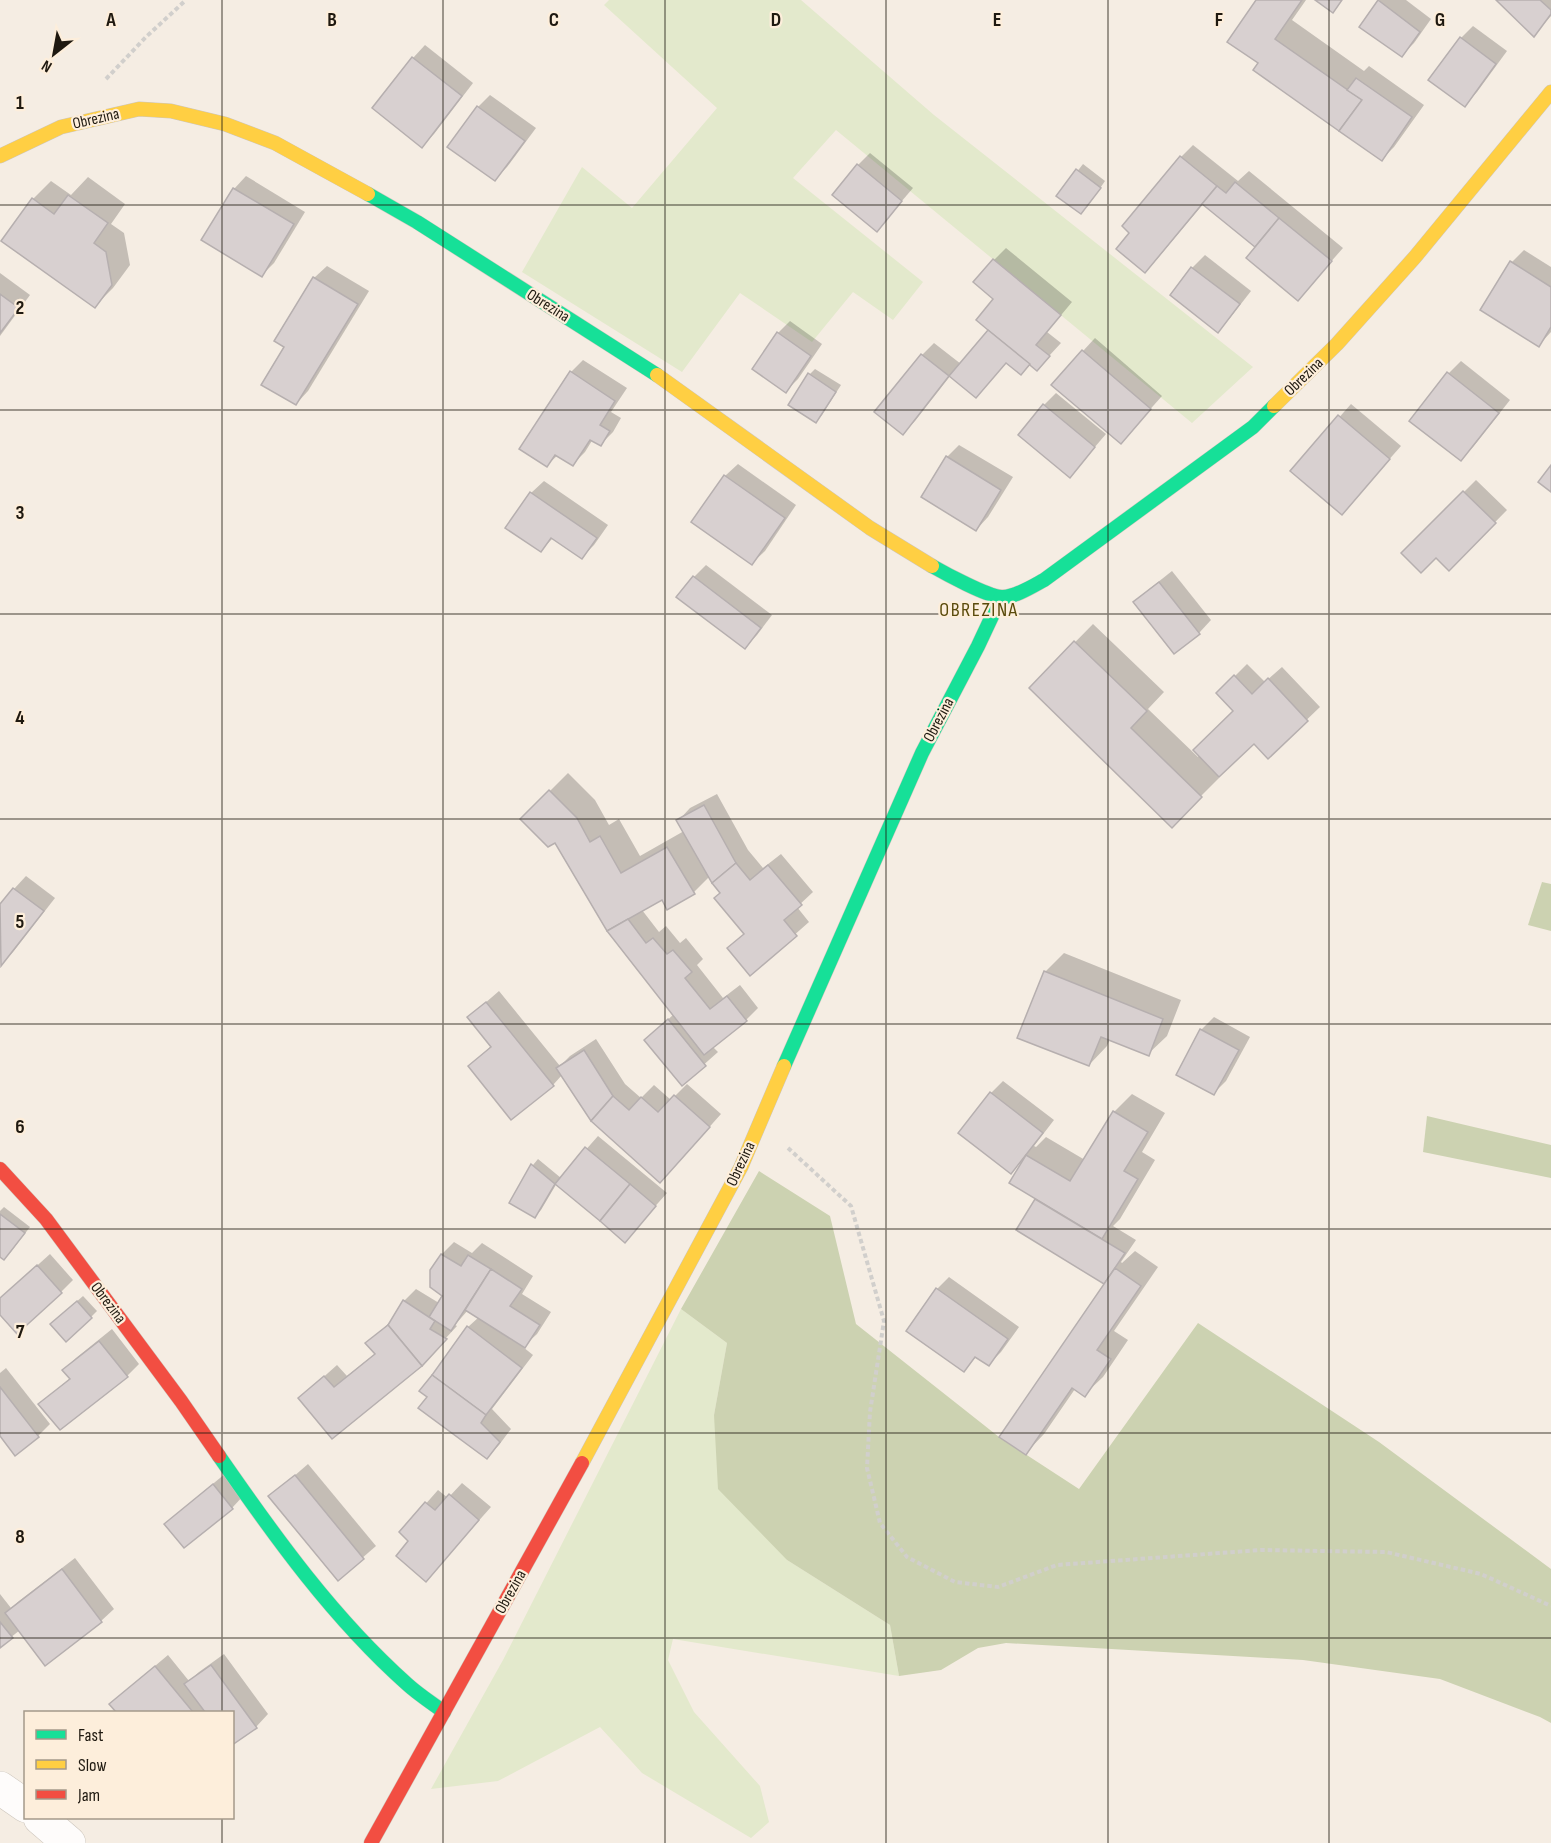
<svg xmlns="http://www.w3.org/2000/svg" width="1551" height="1843" viewBox="0 0 1551 1843" font-family="'Sofia Sans Condensed',sans-serif">
  <style>
    .green { fill: #e3e9cc }
    .forest { fill: #ccd2b1 }
    .shadow { fill: #0003 }
    .building { fill: #d8d0d0; stroke: #b6afaf; stroke-width: 1.5 }
    .lines { fill: none; stroke-linecap: round; stroke-linejoin: round }
    .street-casing { stroke: #cdc6bd; stroke-width: 34 }
    .fast-casing { stroke: #cdc6bd; stroke-width: 15 }
    .slow-casing { stroke: #cdc6bd; stroke-width: 15 }
    .jam-casing { stroke: #cdc6bd; stroke-width: 15 }
    .path { stroke: #d1cfcc; stroke-width: 4; stroke-dasharray: 4.5 3; stroke-linecap: butt }
    .street { stroke: #fefcfb; stroke-width: 33 }
    .fast { stroke: #16e098; stroke-width: 14 }
    .slow { stroke: #ffcf43; stroke-width: 14 }
    .jam { stroke: #f24e42; stroke-width: 14 }
    .grid { fill: none; stroke: #1f1910; stroke-width: 1.5; stroke-opacity: 0.55 }
    .labels { text-anchor: middle; dominant-baseline: central; stroke-width: 4.5; stroke-linejoin: round; paint-order: stroke }
    .street-label { font-size: 16px; fill: #1f1910; stroke: #fdeedb }
    .quarter-label { font-size: 20px; letter-spacing: 1.5px; fill: #5a4a0a; stroke: #fdeedb }
    .grid-label { font-size: 20px; text-anchor: middle; font-weight: bold; fill: #1f1910; stroke: #fdeedb; stroke-width: 4.5; stroke-linejoin: round; paint-order: stroke }
  </style>
  <rect width="100%" height="100%" fill="#f5ede3"/>
  <g class="green">
    <path d="M609,0H801L934,115L1253,367L1192,423L836,130L793,178L923,282L893,320L853,292L812,342L740,293L682,372L522,272L582,167L632,208L717,108L604,5Z"/>
    <path d="M681,1309L727,1343L714,1415L787,1560L890,1625L899,1676L673,1639L668,1660L694,1712L760,1786L769,1822L751,1838L642,1773L600,1727L498,1781L431,1789L503,1660Z"/>
  </g>
  <g class="forest">
    <path d="M1542,882L1551,884V931L1528,925Z"/>
    <path d="M1427,1116L1551,1145V1178L1423,1152Z"/>
    <path d="M759,1171L830,1216L856,1324L999,1437L1079,1489L1198,1323L1379,1442L1551,1569V1723L1540,1717L1440,1679L1303,1660L1006,1643L978,1648L941,1670L899,1676L890,1625L787,1560L718,1489L714,1415L727,1343L681,1309Z"/>
  </g>
  <g class="shadow">
    <path d="M1258,0H1306L1292,20L1364,71L1369,66L1424,105L1394,147L1382,159L1260,62Z"/>
    <path d="M1380,0H1406L1431,19L1414,43L1402,55L1379,1Z"/>
    <path d="M1498,0H1551V16L1534,35Z"/>
    <path d="M1473,26L1507,51L1477,92L1465,105L1461,38Z"/>
    <path d="M425,45L473,83L434,134L422,146L374,108L413,58Z"/>
    <path d="M490,95L536,128L507,167L495,179L478,107Z"/>
    <path d="M1193,145L1238,181L1249,171L1343,248L1298,299L1257,247L1204,203L1157,259L1145,271L1131,233L1181,157Z"/>
    <path d="M870,153L913,188L877,230L834,195L858,165Z"/>
    <path d="M1083,164L1105,181L1087,207L1058,196Z"/>
    <path d="M246,176L305,212L274,263L262,275L234,189Z"/>
    <path d="M88,177L125,204L111,224L124,233L130,265L113,288L95,306L33,199L51,181L71,195Z"/>
    <path d="M1006,248L1072,302L1047,332L1061,343L1037,369L1031,363L1007,362L976,396L951,375L915,421L903,433L922,355L934,343L961,364L990,329L995,298L994,260Z"/>
    <path d="M1524,250L1551,267V332L1539,345L1512,262Z"/>
    <path d="M1205,255L1251,291L1230,318L1218,331L1172,294L1192,268Z"/>
    <path d="M327,266L369,291L308,391L296,404L286,347L314,278Z"/>
    <path d="M0,273L30,295L0,336Z"/>
    <path d="M790,321L822,344L798,379L786,391L778,333Z"/>
    <path d="M1095,338L1162,396L1121,442L1083,351Z"/>
    <path d="M583,360L627,388L611,412L621,418L613,432L601,444L593,439L585,452L573,464L558,455L547,465L571,372Z"/>
    <path d="M1461,361L1510,400L1473,447L1461,459L1449,373Z"/>
    <path d="M815,369L841,385L822,415L816,421L810,374Z"/>
    <path d="M1056,393L1106,434L1070,476L1044,405Z"/>
    <path d="M1351,404L1401,446L1342,513L1292,471Z"/>
    <path d="M959,445L1013,477L988,517L976,530L947,457Z"/>
    <path d="M738,464L796,505L765,551L752,563L725,476Z"/>
    <path d="M1476,480L1507,510L1449,569L1436,556L1403,553Z"/>
    <path d="M544,481L608,525L594,545L582,557L553,538L541,550L507,527L531,493Z"/>
    <path d="M706,565L772,615L757,635L745,647L694,577Z"/>
    <path d="M1172,571L1211,620L1199,633L1135,602L1148,590Z"/>
    <path d="M1093,624L1164,692L1148,709L1198,757L1235,711L1218,693L1247,664L1265,682L1282,667L1320,707L1269,756L1254,742L1218,776L1219,778L1172,825L1031,687Z"/>
    <path d="M568,773L595,800L609,825L619,819L640,856L684,831L678,821L690,808L717,794L748,850L763,868L781,854L813,892L797,907L809,922L750,974L729,948L745,933L721,892L709,877L694,892L662,898L642,910L659,932L666,926L680,943L686,938L703,959L697,965L723,998L740,985L758,1008L746,1020L712,1046L718,1052L682,1084L646,1040L674,1014L556,841L522,819Z"/>
    <path d="M26,876L55,898L13,952L1,964L0,907L14,889Z"/>
    <path d="M1064,953L1181,1000L1167,1036L1148,1054L1110,1039L1107,1046L1089,1065L1045,972Z"/>
    <path d="M499,991L560,1066L570,1056L596,1039L625,1084L641,1098L654,1085L671,1100L687,1084L721,1114L672,1169L562,1075L553,1085L470,1066L492,1045L469,1017Z"/>
    <path d="M1214,1017L1250,1037L1226,1081L1213,1094L1178,1074L1201,1030Z"/>
    <path d="M1003,1081L1054,1120L1034,1146L1036,1147L1046,1137L1085,1160L1114,1112L1132,1094L1165,1113L1142,1152L1155,1160L1120,1219L1113,1226L1136,1240L1121,1262L1122,1263L1135,1251L1158,1267L1114,1331L1128,1340L1103,1377L1084,1395L1075,1389L1044,1434L1026,1453L1109,1277L1104,1282L1018,1230L1037,1198L1024,1159L1011,1172L991,1093Z"/>
    <path d="M598,1136L667,1193L625,1240L557,1183L541,1210L535,1216L511,1202L533,1165L538,1159L561,1178Z"/>
    <path d="M4,1207L30,1227L10,1253L0,1255V1211Z"/>
    <path d="M454,1242L472,1253L482,1243L533,1276L522,1294L551,1312L537,1334L523,1347L533,1355L492,1409L511,1429L499,1445L487,1457L429,1396L468,1327L479,1317L468,1310L455,1325L457,1326L421,1365L300,1398L337,1365L347,1376L376,1353L368,1343L392,1320L404,1301L416,1289L439,1303L445,1295L432,1271L442,1254Z"/>
    <path d="M50,1254L73,1280L61,1292L0,1313V1299Z"/>
    <path d="M949,1277L1019,1327L1001,1352L989,1364L977,1356L964,1370L937,1289Z"/>
    <path d="M83,1296L97,1311L91,1317L58,1318Z"/>
    <path d="M112,1329L139,1364L127,1376L40,1404L70,1378L64,1370L76,1358Z"/>
    <path d="M6,1368L50,1424L38,1436L0,1434V1373Z"/>
    <path d="M308,1464L376,1546L338,1579L270,1497Z"/>
    <path d="M226,1473L244,1495L232,1508L185,1546L166,1524L179,1512Z"/>
    <path d="M462,1483L491,1507L426,1580L411,1541L401,1532L438,1490L448,1498Z"/>
    <path d="M75,1558L114,1609L101,1621L20,1630L0,1646V1594L11,1608L19,1601Z"/>
    <path d="M224,1654L268,1714L256,1727L232,1712H118L111,1704L124,1692L168,1655L189,1681L199,1672Z"/>
  </g>
  <g class="building">
    <path d="M1256,0H1302L1275,39L1362,100L1339,131L1253,70L1258,63L1227,42Z"/>
    <path d="M1315,0H1342L1333,13Z"/>
    <path d="M1378,0L1420,32L1402,57L1359,27Z"/>
    <path d="M1496,0H1540L1551,10V14L1534,37Z"/>
    <path d="M1460,37L1496,64L1465,107L1428,80Z"/>
    <path d="M412,57L462,96L422,148L372,108Z"/>
    <path d="M1356,78L1412,117L1382,161L1339,131L1362,100L1347,90Z"/>
    <path d="M477,106L525,141L495,181L447,147Z"/>
    <path d="M1180,156L1217,186L1145,273L1116,249L1129,233L1122,226Z"/>
    <path d="M857,164L902,201L877,232L832,195Z"/>
    <path d="M1076,169L1101,188L1081,214L1056,196Z"/>
    <path d="M1235,182L1279,218L1255,247L1202,204L1217,186L1226,193Z"/>
    <path d="M233,188L294,224L262,277L201,240Z"/>
    <path d="M68,195L108,223L94,243L106,252L112,285L95,308L1,241L32,198L54,214Z"/>
    <path d="M1279,218L1332,261L1298,301L1246,258Z"/>
    <path d="M993,259L1061,315L1036,345L1050,356L1037,371L976,320L993,299L973,282Z"/>
    <path d="M1510,261L1551,287V327L1539,347L1480,310Z"/>
    <path d="M1191,267L1240,304L1218,333L1170,295Z"/>
    <path d="M313,277L358,304L296,405L261,385L284,347L274,341Z"/>
    <path d="M0,294L19,308L0,333Z"/>
    <path d="M988,330L1030,364L1021,375L1006,363L976,398L949,376Z"/>
    <path d="M777,332L811,356L786,393L752,369Z"/>
    <path d="M1082,350L1151,409L1121,444L1051,385Z"/>
    <path d="M921,354L949,376L903,435L874,412Z"/>
    <path d="M570,371L615,401L600,425L610,431L601,446L590,440L573,466L555,455L547,467L519,449Z"/>
    <path d="M1447,372L1499,413L1461,461L1409,421Z"/>
    <path d="M808,373L836,392L816,423L788,405Z"/>
    <path d="M1043,404L1095,447L1070,478L1018,435Z"/>
    <path d="M1338,415L1390,459L1342,515L1290,471Z"/>
    <path d="M946,456L1001,490L976,531L921,497Z"/>
    <path d="M1551,465V492L1538,482Z"/>
    <path d="M724,475L785,518L752,565L691,522Z"/>
    <path d="M1463,491L1496,523L1449,571L1436,558L1421,573L1401,553Z"/>
    <path d="M530,492L597,538L582,559L551,538L541,552L505,528Z"/>
    <path d="M693,576L761,628L745,649L676,597Z"/>
    <path d="M1159,582L1200,634L1174,654L1133,602Z"/>
    <path d="M1074,641L1147,711L1131,728L1202,797L1172,828L1029,688Z"/>
    <path d="M1234,675L1252,694L1268,678L1308,721L1268,759L1254,744L1219,777L1193,750L1233,711L1216,693Z"/>
    <path d="M549,790L577,818L590,842L600,836L621,873L667,847L695,894L667,910L662,900L607,931L555,843L548,847L520,819Z"/>
    <path d="M704,805L736,863L712,883L676,820Z"/>
    <path d="M736,863L750,880L768,865L802,905L784,920L797,936L750,976L727,948L744,934L714,898L720,893L712,883Z"/>
    <path d="M13,888L44,911L1,966L0,904Z"/>
    <path d="M628,919L646,943L653,938L667,954L673,950L692,972L685,978L710,1009L727,996L747,1021L704,1055L607,931Z"/>
    <path d="M1044,971L1163,1019L1149,1056L1101,1037L1089,1066L1017,1038Z"/>
    <path d="M486,1002L554,1086L511,1120L468,1066L491,1047L467,1017Z"/>
    <path d="M668,1019L706,1066L682,1086L644,1040Z"/>
    <path d="M1200,1029L1239,1050L1214,1095L1176,1075Z"/>
    <path d="M584,1050L613,1096L591,1121L556,1068Z"/>
    <path d="M990,1092L1043,1133L1011,1174L958,1133Z"/>
    <path d="M674,1095L710,1127L660,1183L591,1121L613,1096L629,1110L641,1097L658,1112Z"/>
    <path d="M1113,1111L1148,1132L1124,1171L1138,1179L1102,1239L1009,1183L1026,1155L1070,1181Z"/>
    <path d="M585,1147L630,1184L600,1221L555,1184Z"/>
    <path d="M531,1164L555,1184L535,1218L509,1203Z"/>
    <path d="M630,1184L656,1206L625,1243L600,1221Z"/>
    <path d="M1035,1199L1125,1253L1104,1284L1016,1230Z"/>
    <path d="M0,1214L25,1233L4,1260L0,1257Z"/>
    <path d="M441,1254L461,1266L468,1255L491,1269L451,1331L429,1317L442,1296L430,1287V1270Z"/>
    <path d="M37,1265L62,1293L17,1334L0,1315V1298Z"/>
    <path d="M1115,1268L1141,1286L1097,1350L1111,1359L1085,1397L1072,1388L1026,1455L999,1437Z"/>
    <path d="M491,1269L522,1289L510,1306L540,1325L525,1348L465,1310Z"/>
    <path d="M936,1288L1008,1339L989,1366L975,1357L964,1372L906,1331Z"/>
    <path d="M403,1300L435,1321L430,1329L447,1339L422,1366L388,1325Z"/>
    <path d="M77,1301L92,1318L66,1342L50,1324Z"/>
    <path d="M388,1325L422,1366L332,1439L298,1398L324,1376L334,1387L375,1354L365,1343Z"/>
    <path d="M467,1326L522,1368L486,1415L432,1375Z"/>
    <path d="M99,1341L128,1377L60,1430L38,1404L70,1379L62,1370Z"/>
    <path d="M432,1375L486,1415L481,1423L500,1442L487,1459L418,1408L427,1397L419,1391Z"/>
    <path d="M0,1387L39,1437L15,1456L0,1436Z"/>
    <path d="M295,1475L364,1559L338,1581L268,1496Z"/>
    <path d="M213,1484L233,1509L184,1548L164,1524Z"/>
    <path d="M449,1494L479,1520L426,1582L396,1556L408,1541L399,1532L425,1502L435,1510Z"/>
    <path d="M62,1569L102,1622L45,1666L5,1613Z"/>
    <path d="M0,1622L13,1638L0,1648Z"/>
    <path d="M211,1665L257,1728L232,1745V1712H205L184,1684Z"/>
    <path d="M155,1666L193,1712H116L109,1704Z"/>
  </g>
  <g class="lines">
    <g class="street-casing">
      <g id="street">
        <path d="M0,1788L26,1806"/>
        <path d="M40,1818L69,1843"/>
      </g>
    </g>
    <g class="fast-casing">
      <g id="fast">
        <path d="M368,194L417,222L657,375"/>
        <path d="M932,566C946,574 987,596 1001,597C1014,598 1033,586 1044,580L1253,427L1274,406"/>
        <path d="M784,1066L922,753L978,646L1001,597"/>
        <path d="M219,1456C275,1537 333,1618 407,1684C419,1695 432,1703 444,1712"/>
      </g>
    </g>
    <g class="slow-casing">
      <g id="slow">
        <path d="M0,156L61,127L139,109L171,111L225,124L275,143L368,194"/>
        <path d="M657,375L870,528L932,566"/>
        <path d="M1274,406L1337,344L1415,257L1551,92"/>
        <path d="M582,1463L741,1167L784,1066"/>
      </g>
    </g>
    <g class="jam-casing">
      <g id="jam">
        <path d="M0,1169L46,1219L181,1401L219,1456"/>
        <path d="M371,1843L582,1463"/>
      </g>
    </g>
    <g class="path">
      <path d="M106,79L146,37L186,0"/>
      <path d="M788,1148L851,1206L884,1321L870,1412L867,1468L880,1523L907,1557L955,1582L998,1587L1057,1565L1261,1550L1386,1552L1481,1574L1551,1606"/>
    </g>
    <use href="#street" class="street"/>
    <use href="#fast" class="fast"/>
    <use href="#slow" class="slow"/>
    <use href="#jam" class="jam"/>
  </g>
  <path class="grid" d="M222,0V1712M443,0V1843M665,0V1843M886,0V1843M1108,0V1843M1329,0V1843M0,205H1551M0,410H1551M0,614H1551M0,819H1551M0,1024H1551M0,1229H1551M0,1433H1551M0,1638H1551M222,1818V1843"/>
  <g class="labels">
    <g class="street-label">
      <text transform="translate(96 119) rotate(-13)">Obrezina</text>
      <text transform="translate(548 306) rotate(32)">Obrezina</text>
      <text transform="translate(1304 377) rotate(-44)">Obrezina</text>
      <text transform="translate(939 720) rotate(-62)">Obrezina</text>
      <text transform="translate(741 1164) rotate(-65)">Obrezina</text>
      <text transform="translate(108 1303) rotate(53)">Obrezina</text>
      <text transform="translate(511 1592) rotate(-61)">Obrezina</text>
    </g>
    <g class="quarter-label">
      <text x="979" y="610">OBREZINA</text>
    </g>
  </g>
  <g class="grid-label">
    <text x="111" y="26">A</text>
    <text x="332" y="26">B</text>
    <text x="554" y="26">C</text>
    <text x="776" y="26">D</text>
    <text x="997" y="26">E</text>
    <text x="1219" y="26">F</text>
    <text x="1440" y="26">G</text>
    <text x="20" y="109">1</text>
    <text x="20" y="314">2</text>
    <text x="20" y="519">3</text>
    <text x="20" y="724">4</text>
    <text x="20" y="928">5</text>
    <text x="20" y="1133">6</text>
    <text x="20" y="1338">7</text>
    <text x="20" y="1543">8</text>
  </g>
  <rect x="24" y="1711" width="210" height="108" fill="#fdeedb" stroke="#a4998a" stroke-width="1.5"/>
  <rect x="36" y="1730" width="30" height="9" fill="#16e098" stroke="#a4998a" stroke-width="1.5"/>
  <text x="78" y="1741" font-size="18" fill="#1f1910">Fast</text>
  <rect x="36" y="1760" width="30" height="9" fill="#ffcf43" stroke="#a4998a" stroke-width="1.5"/>
  <text x="78" y="1771" font-size="18" fill="#1f1910">Slow</text>
  <rect x="36" y="1790" width="30" height="9" fill="#f24e42" stroke="#a4998a" stroke-width="1.5"/>
  <text x="78" y="1801" font-size="18" fill="#1f1910">Jam</text>
  <g transform="translate(54 54) rotate(211)" stroke="#fdeedb" stroke-width="4.5" paint-order="stroke">
  <path d="M0-4.5L10 22L0 15L-10 22Z" fill="#1f1910"/>
  <text y="-9" font-size="16" font-weight="bold" text-anchor="middle" fill="#1f1910">N</text>
  </g>
</svg>
